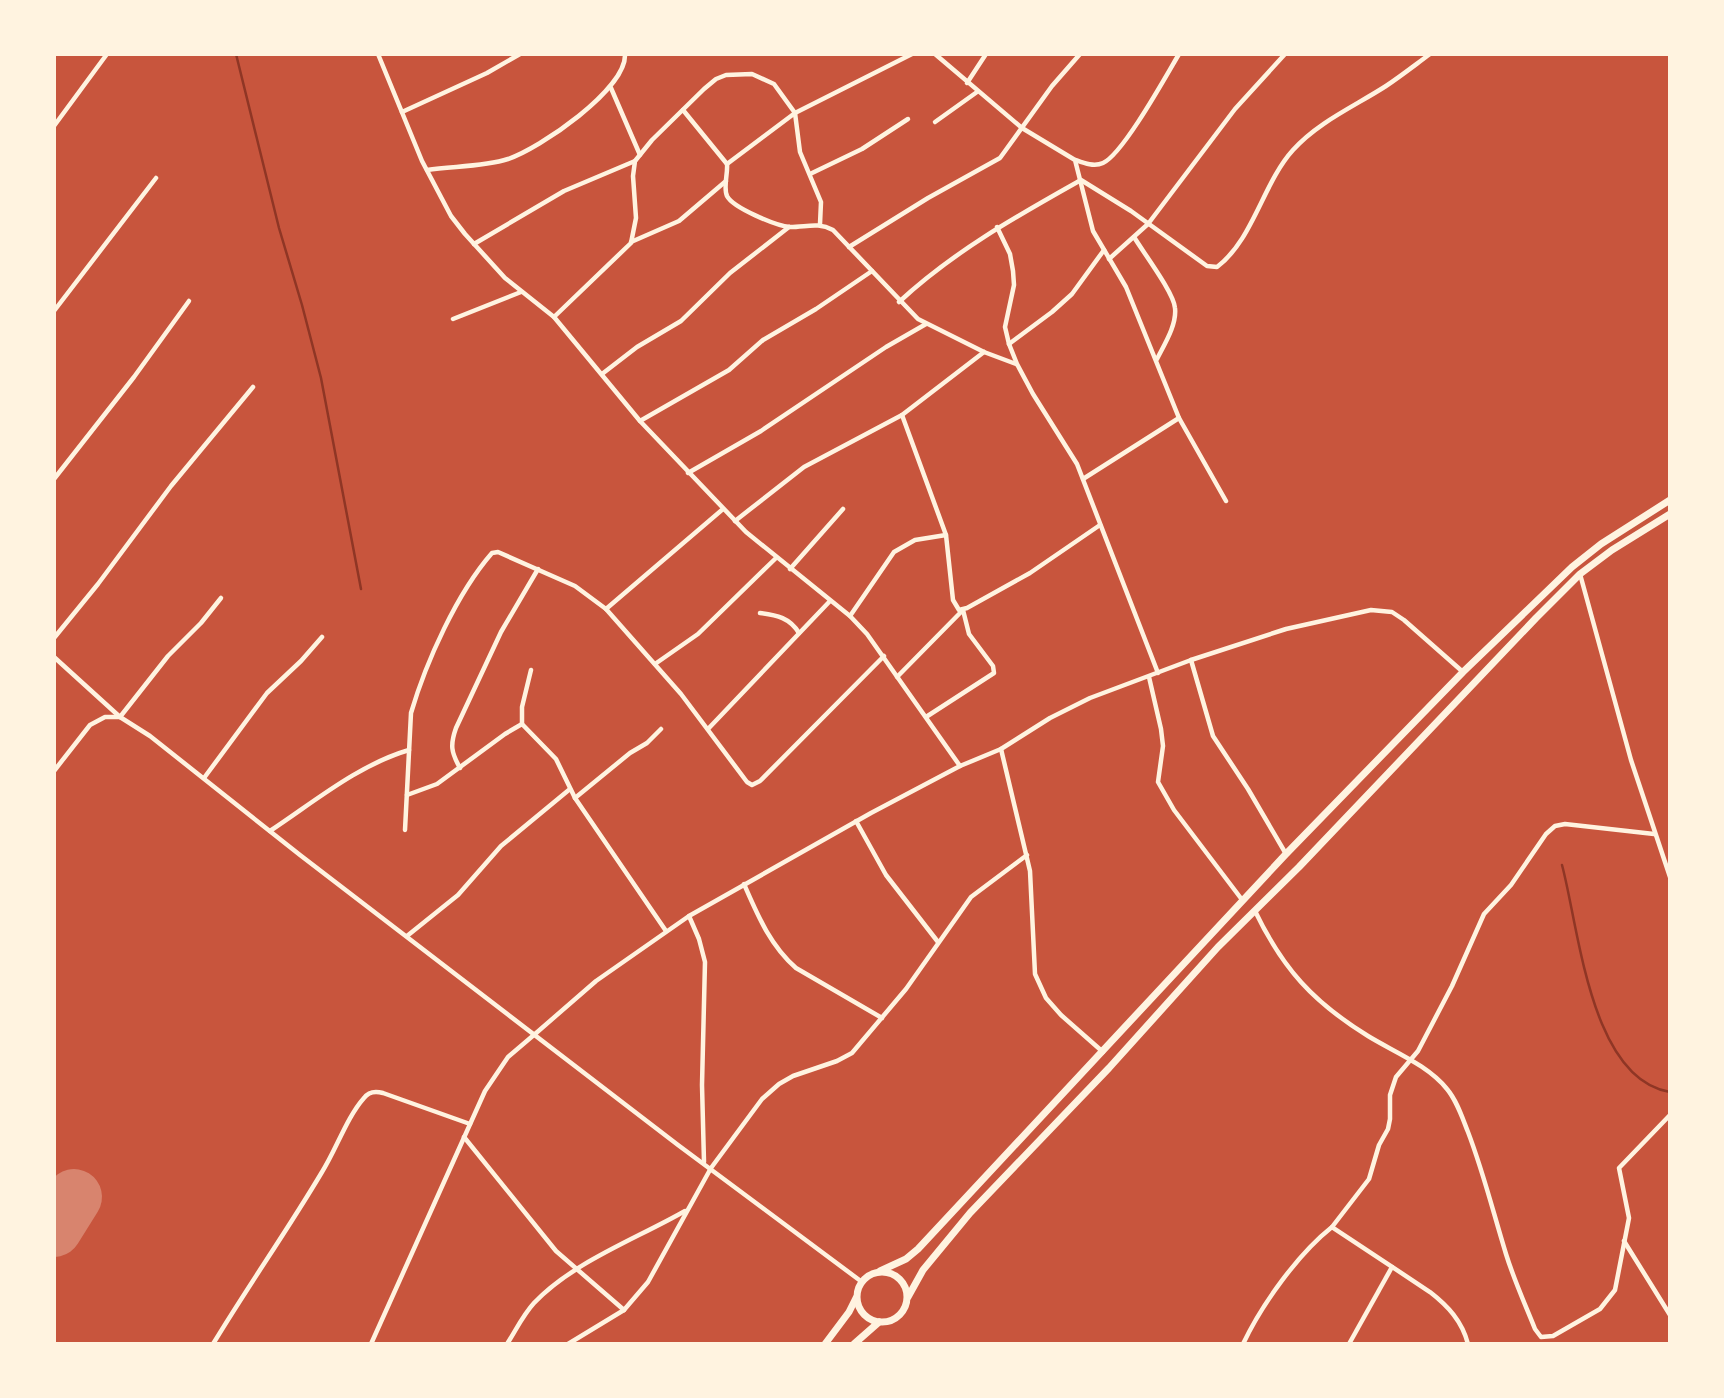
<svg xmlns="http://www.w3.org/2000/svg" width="1724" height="1398" viewBox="0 0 1724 1398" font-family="'PT Sans',sans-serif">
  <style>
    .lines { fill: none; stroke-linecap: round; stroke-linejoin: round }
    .stream { stroke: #8f3625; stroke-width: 2.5 }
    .runway { stroke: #d8846e; stroke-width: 56 }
    .minor { stroke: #fff3e0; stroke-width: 4.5 }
    .trunk { stroke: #fff3e0; stroke-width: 7 }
  </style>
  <rect width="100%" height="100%" fill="#c8553d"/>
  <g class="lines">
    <g class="stream">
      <path d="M236,54L279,228L302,305L321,378L361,589"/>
      <path d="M1562,865C1579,928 1590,1079 1670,1092"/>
    </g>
    <path class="runway" d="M54,1229L74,1197"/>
    <g class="minor">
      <path d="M378,54L422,161L451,216L465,234L505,278L554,317L640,421L746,532L850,616L867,634L960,766"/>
      <path d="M935,54L1022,128L1075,160L1093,231L1126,287L1179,418L1226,501"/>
      <path d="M967,83L986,54"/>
      <path d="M611,88L640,155"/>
      <path d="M683,110L727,164C728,174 723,187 727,196C733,208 777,226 790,227C807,227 818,222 833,230L918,319L984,352L1016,364"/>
      <path d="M402,112L487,73L520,54"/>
      <path d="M935,122L977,92"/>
      <path d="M54,126L107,54"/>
      <path d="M1076,160C1084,163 1094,167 1103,163C1123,154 1166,76 1179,54"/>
      <path d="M727,164L795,113L912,54"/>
      <path d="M427,170C453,166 483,167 508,159C539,149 627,89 625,54"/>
      <path d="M810,174L862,149L908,119"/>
      <path d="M997,227L1010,254L1013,271L1014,285L1005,327L1009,344L1017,364L1033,394L1077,464L1158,673"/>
      <path d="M1134,237C1143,252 1174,293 1175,308C1177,325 1164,345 1157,359"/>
      <path d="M631,242L679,221L726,181"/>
      <path d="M474,244L564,191L635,161"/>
      <path d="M849,247L928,198L1000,158L1052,86L1080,54"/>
      <path d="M1109,259L1148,224L1235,109L1285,54"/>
      <path d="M899,302C954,251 1017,216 1081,180L1131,211L1207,266L1217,267C1253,240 1263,183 1293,150C1318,122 1355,106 1386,86C1401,76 1415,65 1430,54"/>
      <path d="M54,311L156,178"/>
      <path d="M554,317L631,243L636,218L633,176L635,161L652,140L704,89L716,79L726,75L752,74L774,84L795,113L800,152L821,202L820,224"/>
      <path d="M453,319L521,292"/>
      <path d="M1009,344L1052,312L1072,294L1104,250"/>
      <path d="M602,374L637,347L681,321L730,273L789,227"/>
      <path d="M902,415L946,535L953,600L959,610L967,608L1030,573L1100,525"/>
      <path d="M640,421L729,370L763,340L816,309L872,271"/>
      <path d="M688,473L761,431L886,347L926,324"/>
      <path d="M54,479L134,377L189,301"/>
      <path d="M1083,479L1179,418"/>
      <path d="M735,521L804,467L902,415L984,352"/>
      <path d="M790,569L843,509"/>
      <path d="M1580,574L1631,760L1670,877"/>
      <path d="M606,609L723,509"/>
      <path d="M760,613C777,615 790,618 799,633"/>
      <path d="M850,616L894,552L915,540L946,535"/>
      <path d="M54,638L98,584L171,486L253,387"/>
      <path d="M54,657L120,717L168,656L201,623L221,598"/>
      <path d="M1191,660L1213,736L1248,789L1286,854"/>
      <path d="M655,664L698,634L776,558"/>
      <path d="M531,670L522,707V724L556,759L575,798L666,931"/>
      <path d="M897,677L962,611"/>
      <path d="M1149,677L1161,729L1163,746L1158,782L1174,810L1243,901"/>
      <path d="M926,717L994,673L993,666L969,634L963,610"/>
      <path d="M708,729L830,601"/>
      <path d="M1001,749L1030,871L1035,974L1046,998L1061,1015L1103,1052"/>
      <path d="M460,768C451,752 450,745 456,728L501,632L538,569"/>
      <path d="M54,771L90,725L105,717H120L150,736L300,855L678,1145L862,1282"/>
      <path d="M204,778L267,693L301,661L322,637"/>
      <path d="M407,795L437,784L505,734L522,724"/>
      <path d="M575,798L630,753L647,743L661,729"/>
      <path d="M856,821L886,875L938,942"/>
      <path d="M405,830L411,713C426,662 457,593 492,553L498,552L575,586L606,609L681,694L747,782L752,785L760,781L884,656"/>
      <path d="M270,831C314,802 358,765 409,750"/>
      <path d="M744,884C758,916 770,945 796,968L882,1018"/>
      <path d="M1255,911C1283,969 1313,1002 1368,1036C1394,1052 1428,1065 1447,1089C1457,1101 1462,1117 1468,1132C1484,1174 1493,1212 1506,1254C1514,1280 1525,1304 1535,1329L1541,1337L1553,1336L1600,1309L1615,1290L1629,1218L1619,1168L1670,1115"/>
      <path d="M689,916L699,939L705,962L702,1085L704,1162"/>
      <path d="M407,936L458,895L501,846L570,789"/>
      <path d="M464,1137L556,1251L624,1310"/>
      <path d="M1332,1227L1369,1179L1379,1145L1388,1129L1390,1119V1095L1396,1077L1418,1051L1452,986L1484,914L1511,885L1546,834L1555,826L1565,824L1654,834"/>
      <path d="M1624,1241L1670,1315"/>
      <path d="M213,1344C248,1286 287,1231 322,1172C336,1150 347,1117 364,1098C369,1091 376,1091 383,1093L470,1124"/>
      <path d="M371,1344L485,1091L508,1057L535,1034L596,981L689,916L871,813L960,766L1001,749L1050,718L1090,698L1191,660L1286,629L1371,610L1392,612L1404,620L1463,672"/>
      <path d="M507,1344C516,1330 523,1315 534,1303C573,1262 636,1239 685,1211"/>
      <path d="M568,1344L624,1310L648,1282L711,1168L762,1099L779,1084L793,1076L837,1061L852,1053L906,989L971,897L1027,855"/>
      <path d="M1243,1344C1262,1304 1298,1254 1332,1227L1430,1292C1448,1306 1462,1321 1468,1344"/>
      <path d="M1349,1344L1392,1267"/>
    </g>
    <g class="trunk">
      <path d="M880,1271L906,1259L918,1249L1286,854L1463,672L1572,567L1601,544L1670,500"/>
      <circle cx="882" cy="1297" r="25"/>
      <path d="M908,1297L923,1270L970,1213L1109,1068L1218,947L1299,867L1536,618L1580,574L1612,550L1670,514"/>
      <path d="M825,1344L849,1312L856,1298"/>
      <path d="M854,1344L879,1322"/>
    </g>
  </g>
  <rect width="1724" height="1398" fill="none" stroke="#fff3e0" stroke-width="112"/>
</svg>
